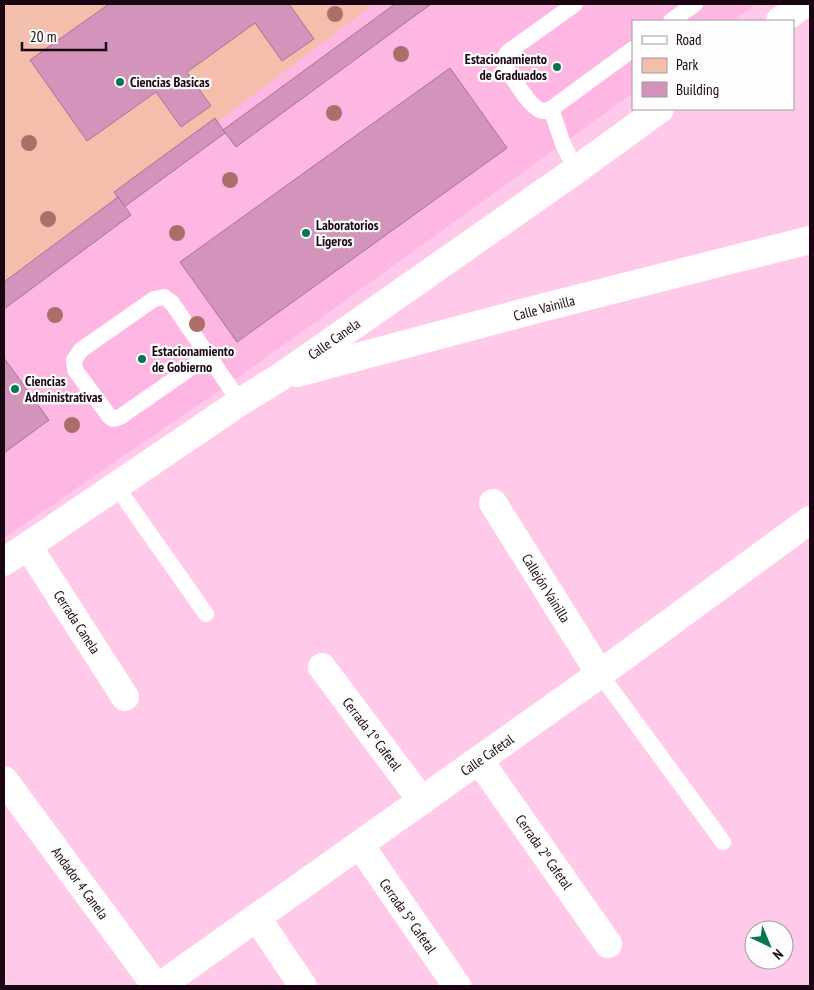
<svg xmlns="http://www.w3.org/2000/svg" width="814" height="990" viewBox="0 0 814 990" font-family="'PT Sans Narrow',sans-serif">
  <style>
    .built { fill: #feb6e2 }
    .green { fill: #f3bfac }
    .building { fill: #d394bb; stroke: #ac7095 }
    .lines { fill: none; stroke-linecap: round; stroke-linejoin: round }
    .service { stroke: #fff; stroke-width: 16 }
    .minor { stroke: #fff; stroke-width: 28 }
    .tree { fill: #ac6e69 }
    .poi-dot { fill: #067650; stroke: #fdfdfd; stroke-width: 2 }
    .labels { text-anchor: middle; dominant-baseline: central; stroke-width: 4.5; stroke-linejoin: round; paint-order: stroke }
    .poi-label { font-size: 14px; font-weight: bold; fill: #1a0513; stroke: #fdfdfd; text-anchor: start }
    .street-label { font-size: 14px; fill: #1a0513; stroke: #fdfdfd }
  </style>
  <rect width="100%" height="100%" fill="#ffcaea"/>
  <path class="built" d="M4,4H756L732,21H633V93L246,372L4,538Z"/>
  <path class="green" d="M4,4H109L30,60L156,92L181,127L187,72L255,23L282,61L314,39L289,4H374L4,282Z"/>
  <g class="building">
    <path d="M109,4H289L314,39L282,61L255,23L187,72L211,106L181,127L156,92L87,141L30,60Z"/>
    <path d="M395,4H431L236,147L223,130Z"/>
    <path d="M450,68L507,148L237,342L180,262Z"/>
    <path d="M215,118L225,133L124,207L114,192Z"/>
    <path d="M118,197L131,215L4,309V282Z"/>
    <path d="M4,358L49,420L4,453Z"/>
  </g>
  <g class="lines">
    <g class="service">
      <path d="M575,4L508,52L503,60L505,66C512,76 529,106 540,110C544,112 547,111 551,109L633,49"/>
      <path d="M671,21L695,4"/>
      <path d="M551,109L563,144L576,170"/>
      <path d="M208,356L120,417L114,419L110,417L75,370L74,360L81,350L154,299L164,297L172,303L240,402"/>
      <path d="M116,486L206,614"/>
      <path d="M600,674L723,842"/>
    </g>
    <g class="minor">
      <path d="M780,21L804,4"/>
      <path d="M297,373L541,308L810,240"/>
      <path d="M493,503L600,674"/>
      <path d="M28,546L125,697"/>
      <path d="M4,562L240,402L279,378L576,170L660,109"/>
      <path d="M322,667L422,801"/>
      <path d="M479,760L608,944"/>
      <path d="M4,780L156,986"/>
      <path d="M360,845L457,986"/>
      <path d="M257,918L303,986"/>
      <path d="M160,986L600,674L810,520"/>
    </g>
  </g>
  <g class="tree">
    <circle cx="335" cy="14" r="8"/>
    <circle cx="401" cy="54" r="8"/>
    <circle cx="334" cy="113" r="8"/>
    <circle cx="29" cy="143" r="8"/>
    <circle cx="230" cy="180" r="8"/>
    <circle cx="48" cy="219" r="8"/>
    <circle cx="177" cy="233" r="8"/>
    <circle cx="55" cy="315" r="8"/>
    <circle cx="197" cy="324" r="8"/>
    <circle cx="72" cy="425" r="8"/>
  </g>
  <g class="poi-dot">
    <circle cx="557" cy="67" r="5"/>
    <circle cx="120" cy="82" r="5"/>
    <circle cx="306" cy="233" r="5"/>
    <circle cx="142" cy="359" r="5"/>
    <circle cx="15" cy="389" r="5"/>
  </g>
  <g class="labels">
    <g class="poi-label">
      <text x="547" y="59" text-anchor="end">Estacionamiento<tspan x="547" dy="16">de Graduados</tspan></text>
      <text x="130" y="82">Ciencias Basicas</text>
      <text x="316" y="225">Laboratorios<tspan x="316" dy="16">Ligeros</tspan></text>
      <text x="152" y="351">Estacionamiento<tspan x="152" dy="16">de Gobierno</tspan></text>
      <text x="25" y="381">Ciencias<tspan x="25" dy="16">Administrativas</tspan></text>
    </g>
    <g class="street-label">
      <text transform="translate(544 308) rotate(-15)">Calle Vainilla</text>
      <text transform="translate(334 339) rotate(-35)">Calle Canela</text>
      <text transform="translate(546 588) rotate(58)">Callejón Vainilla</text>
      <text transform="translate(77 622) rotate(57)">Cerrada Canela</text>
      <text transform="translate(372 734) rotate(53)">Cerrada 1º Cafetal</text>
      <text transform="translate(487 755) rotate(-35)">Calle Cafetal</text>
      <text transform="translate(544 852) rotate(55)">Cerrada 2º Cafetal</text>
      <text transform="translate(80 883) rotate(54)">Andador 4 Canela</text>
      <text transform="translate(408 916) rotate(55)">Cerrada 5º Cafetal</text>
    </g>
  </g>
  <rect width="814" height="990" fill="none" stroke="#1a0513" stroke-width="10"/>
  <rect x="632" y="20" width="162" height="90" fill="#fdfdfd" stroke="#a29a9f"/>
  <rect x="642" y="36" width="25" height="8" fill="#ffffff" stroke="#a29a9f"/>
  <text x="676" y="45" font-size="15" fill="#1a0513">Road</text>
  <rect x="642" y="58" width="25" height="15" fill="#f3bfac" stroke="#a29a9f"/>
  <text x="676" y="70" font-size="15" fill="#1a0513">Park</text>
  <rect x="642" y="82" width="25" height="15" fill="#d394bb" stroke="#a29a9f"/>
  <text x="676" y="95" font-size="15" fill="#1a0513">Building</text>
  <g transform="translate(769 945) rotate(136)"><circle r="24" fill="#fdfdfd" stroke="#a29a9f"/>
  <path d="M0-4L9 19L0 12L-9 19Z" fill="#067650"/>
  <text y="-8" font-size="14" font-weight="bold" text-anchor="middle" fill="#1a0513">N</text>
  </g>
  <path d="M22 42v8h84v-8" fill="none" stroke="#1a0513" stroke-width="2.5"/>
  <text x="30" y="42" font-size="15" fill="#1a0513" stroke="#fdfdfd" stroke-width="4" paint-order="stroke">20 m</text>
</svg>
